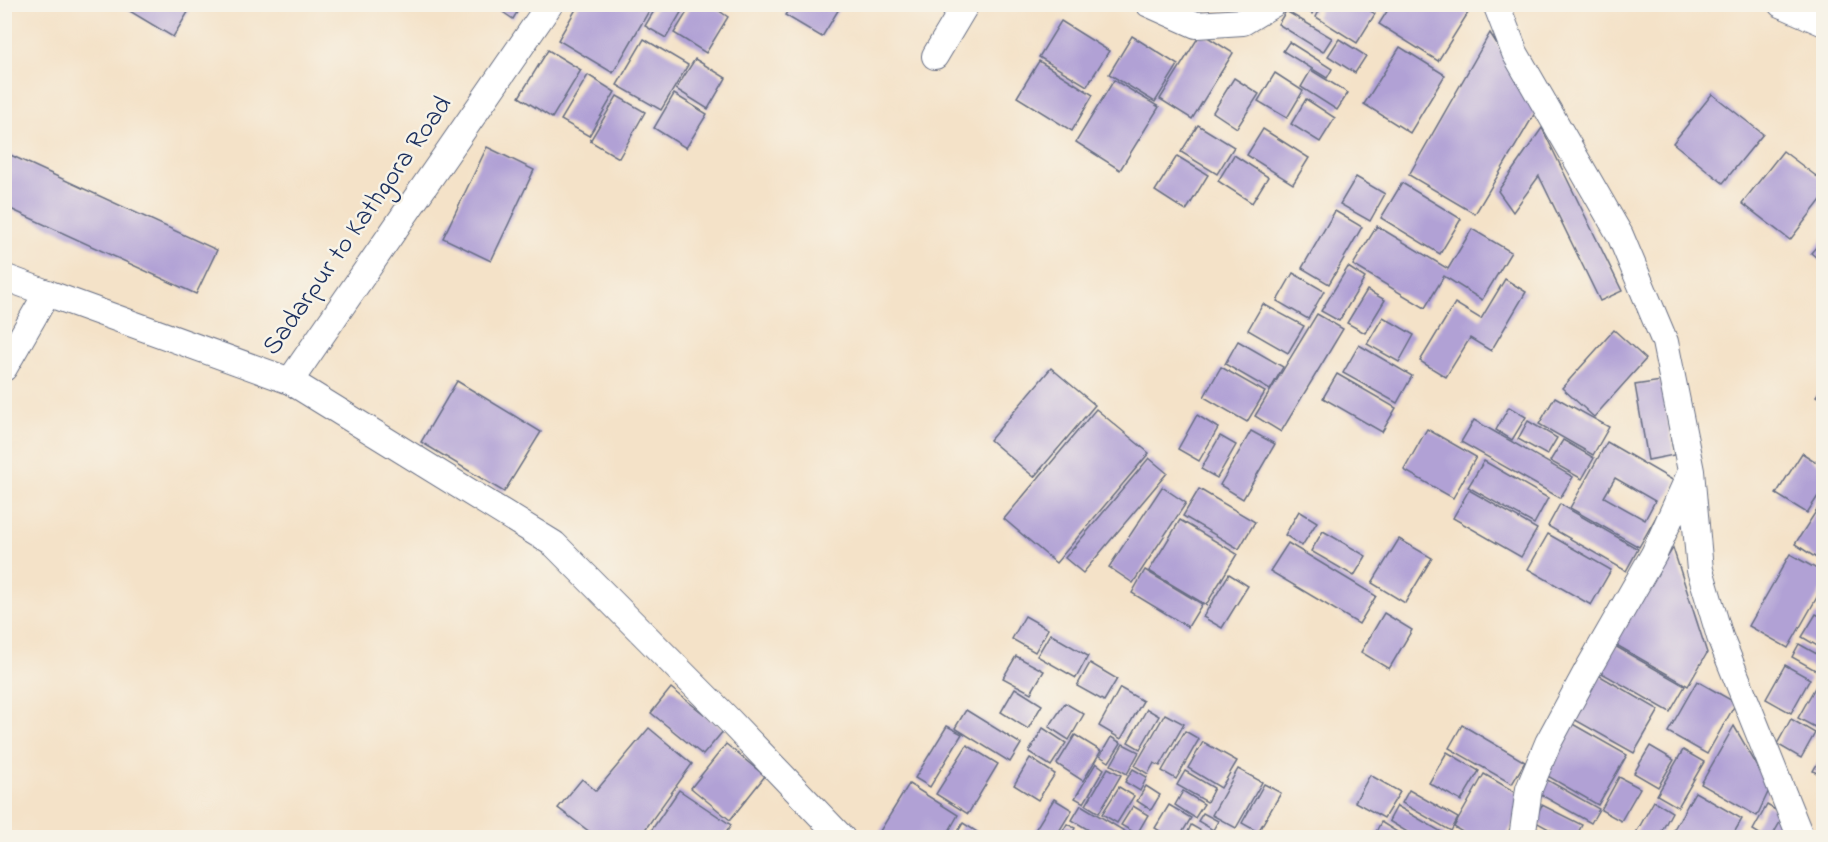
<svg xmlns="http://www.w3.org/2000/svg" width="1828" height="842" viewBox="0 0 1828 842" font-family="'Indie Flower',sans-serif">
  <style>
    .building { fill: #b1a1d5; fill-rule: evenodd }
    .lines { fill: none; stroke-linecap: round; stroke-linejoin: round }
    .street-casing { stroke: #676e83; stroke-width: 28 }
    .street { stroke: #fff; stroke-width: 26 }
    .labels { text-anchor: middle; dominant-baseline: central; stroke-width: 5; stroke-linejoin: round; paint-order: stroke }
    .street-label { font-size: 27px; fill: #1b2f5e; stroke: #f7f3e8 }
  </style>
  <rect width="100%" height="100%" fill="#f7f3e8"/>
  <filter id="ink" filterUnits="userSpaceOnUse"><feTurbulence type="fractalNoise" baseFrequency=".0167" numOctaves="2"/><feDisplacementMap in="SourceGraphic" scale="12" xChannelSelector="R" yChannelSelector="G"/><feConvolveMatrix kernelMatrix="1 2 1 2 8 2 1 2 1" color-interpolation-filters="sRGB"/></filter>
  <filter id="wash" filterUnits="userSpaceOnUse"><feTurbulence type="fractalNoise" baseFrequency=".008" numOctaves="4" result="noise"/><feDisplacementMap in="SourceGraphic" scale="24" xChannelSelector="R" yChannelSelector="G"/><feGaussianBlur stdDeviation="1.35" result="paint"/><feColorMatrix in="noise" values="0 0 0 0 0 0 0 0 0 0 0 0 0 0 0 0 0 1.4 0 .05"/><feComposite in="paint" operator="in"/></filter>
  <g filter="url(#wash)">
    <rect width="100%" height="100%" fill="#f4e2c8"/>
    <g id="blocks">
      <g class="building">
        <path d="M118,4H193L173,37Z"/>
        <path d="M491,4H522L513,19Z"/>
        <path d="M579,4H653L613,73L558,40Z"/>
        <path d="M658,4H686L666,38L645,26Z"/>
        <path d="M692,4H709L728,17L706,53L674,33Z"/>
        <path d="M792,4H842L822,37L785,15Z"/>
        <path d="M1297,4H1317L1312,14Z"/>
        <path d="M1323,4H1360L1375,14L1357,43L1316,17Z"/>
        <path d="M1391,5H1473L1438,61L1379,24Z"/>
        <path d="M1286,11L1332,38L1323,52L1278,24Z"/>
        <path d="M1061,21L1109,51L1087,86L1039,57Z"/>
        <path d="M1201,33L1233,53L1192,119L1160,99Z"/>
        <path d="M1490,33L1538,108L1475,214L1409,175Z"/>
        <path d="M1132,36L1178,65L1155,102L1109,74Z"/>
        <path d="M644,39L688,65L661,110L617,85Z"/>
        <path d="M1339,39L1366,56L1355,73L1328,56Z"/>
        <path d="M1289,42L1332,69L1327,78L1283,51Z"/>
        <path d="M1400,47L1445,75L1410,133L1364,104Z"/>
        <path d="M548,50L581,70L552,118L519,97Z"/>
        <path d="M695,59L726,78L708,109L676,89Z"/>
        <path d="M1039,61L1093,95L1072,131L1017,97Z"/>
        <path d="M1311,70L1348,93L1337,110L1301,87Z"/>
        <path d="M1275,73L1303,91L1287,118L1258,101Z"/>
        <path d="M588,75L615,92L589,136L561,120Z"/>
        <path d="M1234,78L1259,94L1237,128L1213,112Z"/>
        <path d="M1114,80L1159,107L1120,170L1076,142Z"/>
        <path d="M674,94L707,114L686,148L654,128Z"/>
        <path d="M1712,94L1763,134L1723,183L1673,143Z"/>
        <path d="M617,96L645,112L619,158L590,141Z"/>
        <path d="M1306,99L1335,118L1320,142L1291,124Z"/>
        <path d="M1198,125L1234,147L1217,174L1181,152Z"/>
        <path d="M1542,128L1622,291L1600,301L1539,176L1513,212L1498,191Z"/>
        <path d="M1263,129L1309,158L1293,184L1247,155Z"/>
        <path d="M487,147L534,170L491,261L443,238Z"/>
        <path d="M1783,151L1824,182V196L1790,240L1742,203Z"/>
        <path d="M4,152L217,250L196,294L4,206Z"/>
        <path d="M1234,155L1268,177L1252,203L1218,181Z"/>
        <path d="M1177,156L1208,175L1186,211L1155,191Z"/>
        <path d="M1356,177L1385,194L1370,221L1340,204Z"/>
        <path d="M1402,183L1461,219L1440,254L1381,218Z"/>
        <path d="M1335,211L1362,227L1329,284L1302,268Z"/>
        <path d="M1377,226L1448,269L1472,229L1511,252L1482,300L1444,276L1425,308L1353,265Z"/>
        <path d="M1824,238V264L1811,253Z"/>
        <path d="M1348,267L1365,278L1339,321L1321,311Z"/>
        <path d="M1293,273L1324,291L1308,319L1277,301Z"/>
        <path d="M1505,279L1526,292L1491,351L1470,338L1446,377L1420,361L1455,303L1481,319Z"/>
        <path d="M1367,290L1385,300L1365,333L1347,323Z"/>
        <path d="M1263,304L1304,326L1288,353L1248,330Z"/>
        <path d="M1317,314L1343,329L1281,432L1255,416Z"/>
        <path d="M1383,317L1414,335L1399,362L1367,344Z"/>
        <path d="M1614,330L1646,359L1594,417L1562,388Z"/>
        <path d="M1238,341L1283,367L1270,390L1225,364Z"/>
        <path d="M1359,345L1412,376L1397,403L1343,373Z"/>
        <path d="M1221,367L1265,392L1247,422L1204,397Z"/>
        <path d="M1051,368L1095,405L1034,477L990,440Z"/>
        <path d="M1337,374L1396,408L1382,432L1323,398Z"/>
        <path d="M457,381L541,432L504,492L421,442Z"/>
        <path d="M1661,381L1674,455L1648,460L1635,385Z"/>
        <path d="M1824,385V401L1816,396Z"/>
        <path d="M1555,397L1609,427L1593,455L1539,424Z"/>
        <path d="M1509,407L1526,417L1512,440L1496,430Z"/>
        <path d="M1096,409L1149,453L1056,563L1004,519Z"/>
        <path d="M1197,415L1218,428L1199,461L1178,449Z"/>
        <path d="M1474,420L1573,477L1560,498L1461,442Z"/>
        <path d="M1528,421L1557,438L1547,455L1518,439Z"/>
        <path d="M1427,429L1476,457L1453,498L1404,470Z"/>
        <path d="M1251,431L1275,444L1243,499L1220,485Z"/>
        <path d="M1220,436L1236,445L1217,478L1201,469Z"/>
        <path d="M1563,440L1594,458L1582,479L1550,461Z"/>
        <path d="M1607,442L1676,482L1639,547L1570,508ZM1615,478L1655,501L1645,520L1604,497Z"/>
        <path d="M1802,453L1824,467V487L1807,513L1776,494Z"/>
        <path d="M1149,458L1167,473L1083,573L1065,558Z"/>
        <path d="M1484,461L1548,498L1534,524L1468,487Z"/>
        <path d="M1162,487L1186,503L1133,583L1109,567Z"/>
        <path d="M1199,489L1255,522L1239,549L1183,516Z"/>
        <path d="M1469,490L1537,529L1521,557L1453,518Z"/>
        <path d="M1824,499V563L1795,544Z"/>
        <path d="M1560,504L1638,549L1626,571L1548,526Z"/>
        <path d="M1299,511L1317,522L1302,546L1285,535Z"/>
        <path d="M1180,520L1237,554L1206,605L1149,571Z"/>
        <path d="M1323,531L1366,556L1354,576L1311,551Z"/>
        <path d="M1548,534L1611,570L1591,605L1528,569Z"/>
        <path d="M1399,539L1432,558L1405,603L1372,583Z"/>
        <path d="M1288,543L1376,596L1359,624L1270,571Z"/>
        <path d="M1673,548L1707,653L1688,686L1613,643Z"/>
        <path d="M1790,554L1824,573V585L1788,648L1749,626Z"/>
        <path d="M1145,570L1202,604L1188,627L1132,593Z"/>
        <path d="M1229,574L1248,586L1222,628L1203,617Z"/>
        <path d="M1384,613L1412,630L1389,669L1361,652Z"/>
        <path d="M1816,614L1824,618V650L1802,637Z"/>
        <path d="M1025,616L1048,629L1035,652L1012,639Z"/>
        <path d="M1050,634L1088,656L1076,678L1037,656Z"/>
        <path d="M1799,644L1824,658V675L1792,657Z"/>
        <path d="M1615,646L1685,686L1670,712L1600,672Z"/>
        <path d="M1016,656L1044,671L1031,693L1003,678Z"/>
        <path d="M1090,663L1117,679L1104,701L1077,686Z"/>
        <path d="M1785,665L1810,679L1791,713L1766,699Z"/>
        <path d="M1595,673L1659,710L1634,753L1570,717Z"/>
        <path d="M1821,677L1824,679V732L1798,718Z"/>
        <path d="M1697,681L1736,703L1707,754L1668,732Z"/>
        <path d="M671,688L724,730L703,755L651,713Z"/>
        <path d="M1015,688L1042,705L1028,729L1001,712Z"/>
        <path d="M1120,688L1143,701L1121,739L1099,726Z"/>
        <path d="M1065,703L1084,714L1069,740L1049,727Z"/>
        <path d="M1147,709L1159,716L1140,749L1128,742Z"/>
        <path d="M966,710L1021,744L1010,762L955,728Z"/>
        <path d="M1165,714L1184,724L1160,766L1154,763L1148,774L1135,766Z"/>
        <path d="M1791,719L1815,733L1801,758L1777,744Z"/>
        <path d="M1569,722L1627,755L1598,805L1539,771Z"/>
        <path d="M1462,725L1525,762L1512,784L1449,748Z"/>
        <path d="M947,726L962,734L930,787L915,778Z"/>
        <path d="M1734,726L1770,788L1757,816L1701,784Z"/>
        <path d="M649,728L692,764L639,838H598L558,808L582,779L596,791Z"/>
        <path d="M1043,728L1066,743L1051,766L1029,752Z"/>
        <path d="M1185,731L1199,739L1176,779L1162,771Z"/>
        <path d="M1075,735L1101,751L1083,781L1057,764Z"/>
        <path d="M1111,737L1121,743L1109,762L1100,756Z"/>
        <path d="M1203,742L1237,761L1221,788L1188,768Z"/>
        <path d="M726,744L765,776L730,820L691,788Z"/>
        <path d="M1123,744L1139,752L1127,774L1111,765Z"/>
        <path d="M967,745L998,764L968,814L936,794Z"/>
        <path d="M1650,746L1674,760L1658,787L1634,773Z"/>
        <path d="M1683,750L1704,762L1678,807L1657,795Z"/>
        <path d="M1447,752L1479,771L1461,801L1429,783Z"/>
        <path d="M1824,752V777L1813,771Z"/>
        <path d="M1030,758L1055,774L1038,800L1014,785Z"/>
        <path d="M1096,763L1104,769L1084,803L1075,798Z"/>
        <path d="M1108,768L1121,775L1099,813L1086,805Z"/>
        <path d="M1133,769L1147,777L1140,791L1125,782Z"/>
        <path d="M1238,769L1262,782L1236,828L1212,815Z"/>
        <path d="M1185,771L1214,788L1207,802L1177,785Z"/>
        <path d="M1484,774L1527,799L1505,838H1472L1454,827Z"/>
        <path d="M1370,775L1400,792L1384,818L1355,802Z"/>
        <path d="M1542,777L1599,809L1591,823L1534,791Z"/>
        <path d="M1619,777L1640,788L1621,821L1601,810Z"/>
        <path d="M909,784L958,815L945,838H890L880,831Z"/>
        <path d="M1264,784L1281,793L1258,832L1242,823Z"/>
        <path d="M1146,786L1160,795L1151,810L1137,801Z"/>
        <path d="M1119,787L1134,796L1117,823L1102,814Z"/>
        <path d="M679,790L731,825L723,838H646Z"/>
        <path d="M1409,790L1458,818L1451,831L1402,803Z"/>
        <path d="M1183,791L1204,804L1195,818L1175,805Z"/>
        <path d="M1695,792L1742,819L1731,838H1669Z"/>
        <path d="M1054,799L1072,810L1055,838H1047L1035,830Z"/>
        <path d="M1654,801L1672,812L1658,838H1633Z"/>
        <path d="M1081,805L1126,832L1123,838H1102L1072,820Z"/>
        <path d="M1169,805L1191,818L1179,838H1171L1155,828Z"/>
        <path d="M1542,805L1582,825L1575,838H1565L1534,821Z"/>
        <path d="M1767,805L1784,815L1771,838H1766L1753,830Z"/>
        <path d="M1133,806L1148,815L1137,834L1121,825Z"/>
        <path d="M1397,806L1445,834L1443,838H1417L1389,821Z"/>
        <path d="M1203,813L1218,821L1213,830L1198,821Z"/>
        <path d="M1381,822L1402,835L1401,838H1373Z"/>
        <path d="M963,823L982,835L981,838H954Z"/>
        <path d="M1067,824L1075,828L1070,838H1059Z"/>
        <path d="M1191,825L1205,833L1202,838H1193L1187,834Z"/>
      </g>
    </g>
  </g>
  <g filter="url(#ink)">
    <use href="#blocks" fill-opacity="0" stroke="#676e83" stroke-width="1.5"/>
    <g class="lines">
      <g class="street-casing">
        <g id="street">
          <path d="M1149,4L1196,25L1243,22L1273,4"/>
          <path d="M1496,4L1515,53L1620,235L1665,342L1691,471L1700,570L1720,637L1801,838"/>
          <path d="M1781,4L1824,23"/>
          <path d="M935,56L966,4"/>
          <path d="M4,277L47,293"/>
          <path d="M4,368L47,293L290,381L550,4"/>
          <path d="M290,381L554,544L727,718L842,838"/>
          <path d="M1522,838L1529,789L1548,743L1587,671L1654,554L1690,474"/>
        </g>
      </g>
      <use href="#street" class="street"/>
    </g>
  </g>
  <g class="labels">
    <g class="street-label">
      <text transform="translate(358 226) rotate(-55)">Sadarpur to Kathgora Road</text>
    </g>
  </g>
  <rect width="1828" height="842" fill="none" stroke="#f7f3e8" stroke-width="24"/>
</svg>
